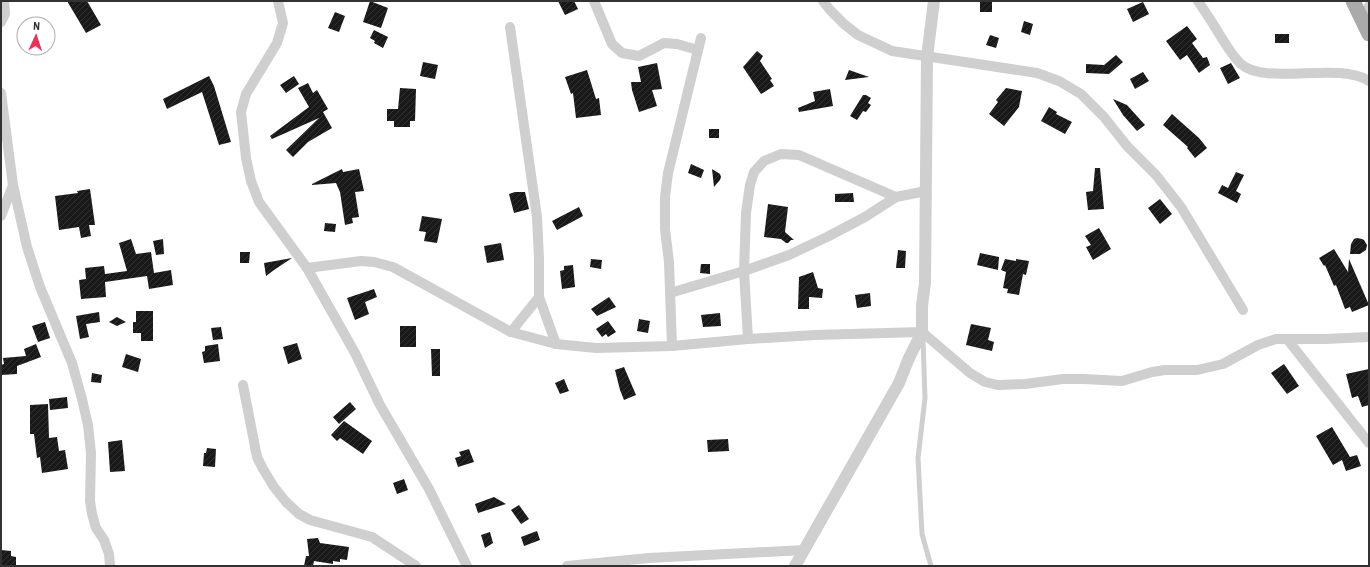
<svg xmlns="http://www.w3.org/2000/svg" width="1370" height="567" viewBox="0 0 1370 567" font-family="'Roboto Condensed',sans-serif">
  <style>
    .building { fill: url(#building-hatch) }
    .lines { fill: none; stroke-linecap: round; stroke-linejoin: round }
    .service { stroke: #cfcfcf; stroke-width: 5 }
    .minor { stroke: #cfcfcf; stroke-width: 10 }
    .tertiary { stroke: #cfcfcf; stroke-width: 12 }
    .primary { stroke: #aaa; stroke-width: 15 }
  </style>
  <defs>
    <pattern id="building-hatch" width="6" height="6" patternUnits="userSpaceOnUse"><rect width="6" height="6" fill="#191919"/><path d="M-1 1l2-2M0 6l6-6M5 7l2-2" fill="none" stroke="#323232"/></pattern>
  </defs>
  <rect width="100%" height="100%" fill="#fff"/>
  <g class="building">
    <path d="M67,1H87L101,25L86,33Z"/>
    <path d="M370,1L388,8L381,28L363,22Z"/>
    <path d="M558,1H574L578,9L565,15Z"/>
    <rect x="980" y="1" width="12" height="11"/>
    <path d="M1143,2L1149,14L1133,22L1127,9Z"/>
    <path d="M335,12L345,16L339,32L328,28Z"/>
    <path d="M1024,21L1033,24L1030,35L1021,32Z"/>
    <path d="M1187,26L1197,39L1192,43L1203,58L1207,57L1210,65L1199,73L1187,55L1180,60L1166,41Z"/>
    <path d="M374,30L388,37L383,48L374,43L375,41L370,38Z"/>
    <rect x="1275" y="34" width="14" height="9"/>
    <path d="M990,35L999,38L996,48L986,45Z"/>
    <path d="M757,51L763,56L760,61L772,79L770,80L774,86L761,94L743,67Z"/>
    <path d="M1116,55L1123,62L1109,74L1086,73V64L1104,65Z"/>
    <path d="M423,62L438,65L435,79L420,76Z"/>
    <path d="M657,63L662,89L652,90L657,106L639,112L632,90L631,82H641L638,67Z"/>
    <path d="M1231,63L1240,78L1228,84L1220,68Z"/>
    <path d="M587,70L596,99L599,98L601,115L576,118L573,93L571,94L565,77Z"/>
    <path d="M849,70L869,77L845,80Z"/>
    <path d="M1143,72L1149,81L1135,89L1130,79Z"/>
    <path d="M209,76L214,86L231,142L219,145L202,92L167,109L163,99Z"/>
    <path d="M294,76L299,84L286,93L280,85Z"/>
    <path d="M308,83L313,93L317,90L328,109L323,112L332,128L308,142L293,157L286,150L319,118L272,139L270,136L309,107L298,88Z"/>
    <path d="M400,88L416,89L415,121H410V127H394V121H387V109H398Z"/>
    <path d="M1006,88L1022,91L1019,107L1004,126L989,114L998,102L996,100Z"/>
    <path d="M830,89L833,106L799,112L798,108L815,101L813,92Z"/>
    <path d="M863,95H866L871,98L868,103L871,105L866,112L863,111L857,120L850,116Z"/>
    <path d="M1113,99L1127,105L1145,125L1137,131L1123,115Z"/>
    <path d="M1049,107L1057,112L1056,114L1072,122L1065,134L1041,121Z"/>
    <path d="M1172,114L1199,138L1207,148L1195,158L1187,148L1188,147L1163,125Z"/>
    <rect x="709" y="129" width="10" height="9"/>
    <path d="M691,164L704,170L701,178L688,173Z"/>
    <path d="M1095,168H1100L1104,209L1088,210L1086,192L1093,191Z"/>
    <path d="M342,169L343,172L359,169L364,191L355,192L359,217L352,218L353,223L345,225L340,192L336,183L312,185V184Z"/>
    <path d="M712,169L720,174L721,177L720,180L714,187Z"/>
    <path d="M1236,172L1244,175L1236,191L1241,194L1237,203L1218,193L1222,185L1228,188Z"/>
    <path d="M90,189L95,225H89L91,236L81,238L79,227L59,230L55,196L78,193L77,191Z"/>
    <path d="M515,192H525L529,209L514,213L509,194Z"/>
    <path d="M853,193L854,202H835V194Z"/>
    <path d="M1160,199L1172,214L1160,224L1148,208Z"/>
    <path d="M768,204L788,207L785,232L794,240H791L788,243H786L781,239L764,237Z"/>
    <path d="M579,207L583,216L557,230L552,221Z"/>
    <path d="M422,216L442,219L437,243L424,241L426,232L419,231Z"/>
    <path d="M325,223L336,224L335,232L324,231Z"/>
    <path d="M1099,228L1111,249L1093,260L1086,247L1091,245L1085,236Z"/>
    <path d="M1357,238L1362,239L1364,240L1367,245L1366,250L1360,254H1350L1351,244L1354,239Z"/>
    <path d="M131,239L136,254L151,252L154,273L171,270L173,285L149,289L147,276L105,282L106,297L81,299L79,280L86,279L85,268L104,266L105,274L127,271L119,243Z"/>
    <path d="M163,239L164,254L156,255L153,241Z"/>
    <path d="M501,243L504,260L487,263L484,246Z"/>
    <path d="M1334,249L1348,272L1349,259L1369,305L1352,312L1350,307L1345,309L1336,285L1334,286L1325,265L1324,266L1319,258Z"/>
    <path d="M898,250L906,251L905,268H896Z"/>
    <path d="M240,252H250L249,263H240Z"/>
    <path d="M980,253L999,257L998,270L977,265Z"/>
    <path d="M292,258L274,270L266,276L264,263Z"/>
    <path d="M591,259L602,260L601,269L590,267Z"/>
    <path d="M1005,259L1016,261V259L1029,261L1026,275L1023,274L1019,295L1007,293L1008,289L1003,288L1006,272L1001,270Z"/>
    <path d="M701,264H710V274L700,273Z"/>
    <path d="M573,265L575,287L562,289L560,271L564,270V266Z"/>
    <path d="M813,272L818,288L823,289L822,298L809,297V309H798L799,277Z"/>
    <path d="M374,289L377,297L365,302L369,314L355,320L347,298Z"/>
    <path d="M870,293L871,306L857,308L855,295Z"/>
    <path d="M609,297L616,307L597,316L591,309Z"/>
    <path d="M136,311H153V341H141V333H133V322H136Z"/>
    <path d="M99,312L100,322L86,324L89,337L80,339L76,316Z"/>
    <path d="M720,313L721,326L703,327L701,315Z"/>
    <path d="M117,317L126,322L117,326L109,322Z"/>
    <path d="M639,319L650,321L648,333L637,331Z"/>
    <path d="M608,321L616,332L608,337L606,334L602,337L596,329Z"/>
    <path d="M45,322L50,338L38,342L32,326Z"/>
    <path d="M971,324L991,328L988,340L994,342L992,351L966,345Z"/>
    <rect x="400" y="326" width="16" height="21"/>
    <path d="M221,327L223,339L213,340L211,328Z"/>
    <path d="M297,343L302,359L288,364L283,347Z"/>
    <path d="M36,344L41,357L17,366V374L1,375V365L4,364L3,358L26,356L24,349Z"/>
    <path d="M218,344L220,361L204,363L202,352L205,351V346Z"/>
    <path d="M431,349H440V376H432Z"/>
    <path d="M126,354L141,359L138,372L122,367Z"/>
    <path d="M1284,364L1299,386L1287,394L1271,373Z"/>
    <path d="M624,367L636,395L624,400L620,390L615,370Z"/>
    <path d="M1369,369V405L1362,407L1358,396L1352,398L1346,374Z"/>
    <path d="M92,373L102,375L101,383L91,382Z"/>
    <path d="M564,379L569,391L560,394L555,383Z"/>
    <path d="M67,397L68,408L50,410L49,399Z"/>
    <path d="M350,402L356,409L339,424L333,417Z"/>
    <path d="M48,404L49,438L57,437L59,451L65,450L68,469L42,473L40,457L37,458L34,434H30V405Z"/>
    <path d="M344,421L372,441L363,454L340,438L337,441L331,435Z"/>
    <path d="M1332,427L1350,457L1357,455L1361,466L1346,471L1342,460L1333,465L1316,436Z"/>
    <path d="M728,439L729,451L708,452L707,440Z"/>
    <path d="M122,440L125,471L110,472L108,442Z"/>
    <path d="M207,448L216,449L215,467L203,466L204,453H206Z"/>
    <path d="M469,449L474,462L458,467L455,458L461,456L459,452Z"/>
    <path d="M404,479L408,490L397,494L393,483Z"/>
    <path d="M494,497L506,504L478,513L475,504Z"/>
    <path d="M519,505L529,519L521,524L511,510Z"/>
    <path d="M537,531L540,540L524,546L521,537Z"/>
    <path d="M490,532L493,543L485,548L481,535Z"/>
    <path d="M318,538L320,543L349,547L347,560L340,559V562L333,561V564L314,561L313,566H304L306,556H309L307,539Z"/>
    <path d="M1,550L11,551V556L16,557V566H1Z"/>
  </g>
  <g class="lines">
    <path class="service" d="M923,339L925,398L918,458L922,534L931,566"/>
    <g class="minor">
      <path d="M278,1L283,23L277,43L246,94L241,112L246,158L251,181L259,202L307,268L355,353L380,405L429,489L467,566"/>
      <path d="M594,1L612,44L622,53L639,56L664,43L677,44L698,50"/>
      <path d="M823,1L830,10L844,24L858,35L892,51L1037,73L1059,81L1081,94L1104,117L1127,146L1156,175L1181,207L1243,310"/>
      <path d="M1198,1C1206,13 1214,25 1221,37C1227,46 1233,57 1241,64C1266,86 1338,61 1369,81"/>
      <path d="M1,22L5,14L4,1"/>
      <path d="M1366,26L1369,6"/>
      <path d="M510,27L537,217L539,259V297L556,344"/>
      <path d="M1,93L13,185L27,247L40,287L72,363L82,399L88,425L91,453L90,501L92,514L96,528L104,540L109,554L110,566"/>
      <path d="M1,216L13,185"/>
      <path d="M307,268L361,261L374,262L393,267L511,332L556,344L596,348L672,346L748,339L815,335L922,332L970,373L985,382L998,385L1025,384L1063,379H1084L1122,381L1152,372L1165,370H1197L1223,364L1258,345L1276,339H1325L1369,337"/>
      <path d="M670,293L744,271L789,255L827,237L865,217L896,197L926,191"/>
      <path d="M511,332L539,297"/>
      <path d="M748,339L744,271L746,213L750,185L754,172L764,161L781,154L799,155L896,197"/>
      <path d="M1287,339L1369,443"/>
      <path d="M672,346L669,262L665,229V197L668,173L701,38"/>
      <path d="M243,385L257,457L263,469L274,487L286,502L299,514L310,520L372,537L416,566"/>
      <path d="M567,566L649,558L805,550"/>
    </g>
    <path class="tertiary" d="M795,566L899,383L909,358L922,332V306L925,283L927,57L934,1"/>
    <path class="primary" d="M1353,1L1369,34"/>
  </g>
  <rect width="1370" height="567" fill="none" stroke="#323232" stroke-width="4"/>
  <g transform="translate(36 36) rotate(3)"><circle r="19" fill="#ffffff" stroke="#adadad"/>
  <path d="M0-3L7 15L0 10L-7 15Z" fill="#ed3056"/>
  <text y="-6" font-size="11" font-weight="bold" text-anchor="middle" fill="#323232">N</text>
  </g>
</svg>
